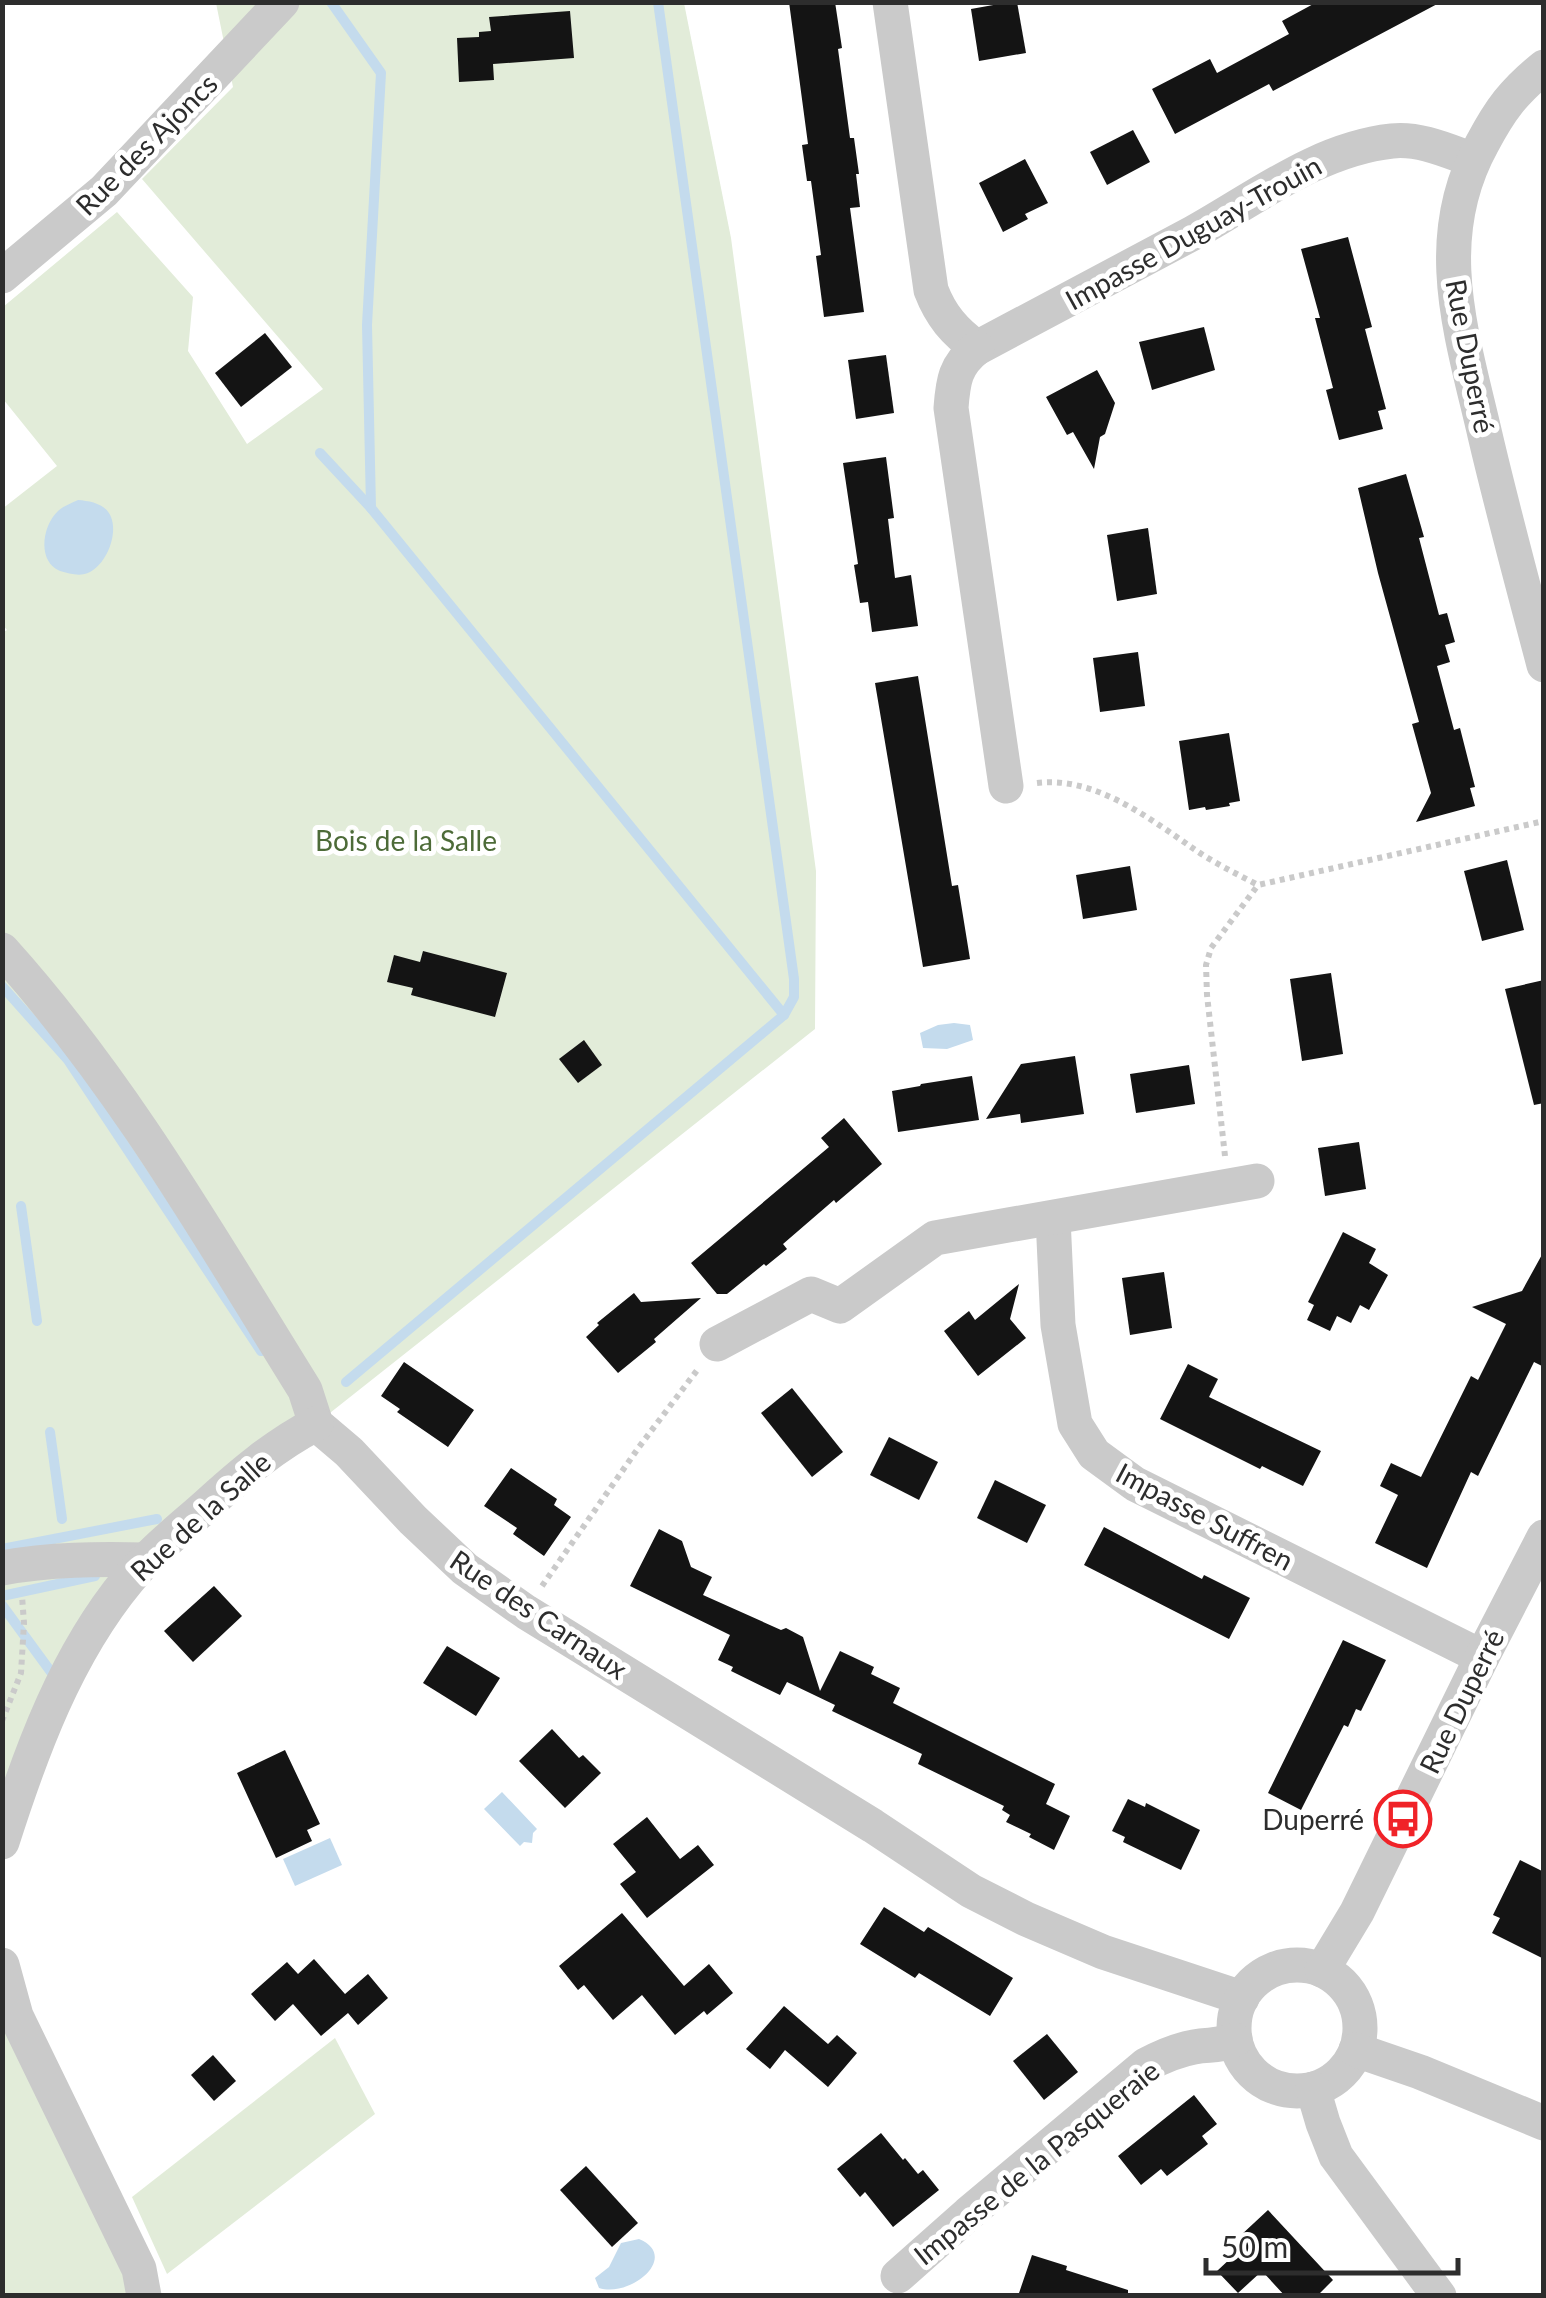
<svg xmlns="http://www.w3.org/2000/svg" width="1546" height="2298" viewBox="0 0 1546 2298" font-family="Lato,sans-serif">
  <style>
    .green { fill: #e2ecd9 }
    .water { fill: #c4dbed }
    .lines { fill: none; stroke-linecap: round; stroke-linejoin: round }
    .stream { stroke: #c4dbed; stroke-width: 10 }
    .building { fill: #141414 }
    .path { stroke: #cacaca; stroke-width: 6; stroke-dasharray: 5 5; stroke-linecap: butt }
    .minor { stroke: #cacaca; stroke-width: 35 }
    .labels { text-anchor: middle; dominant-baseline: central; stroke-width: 10; stroke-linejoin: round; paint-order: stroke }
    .street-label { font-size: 28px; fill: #2d2d2d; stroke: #fff }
    .park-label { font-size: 28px; fill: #4d6b38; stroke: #fff }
    .poi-label { font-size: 28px; fill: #2d2d2d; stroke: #fff; text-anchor: end }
  </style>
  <rect width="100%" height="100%" fill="#fff"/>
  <g class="green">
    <path d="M216,3H684L731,238L816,871L815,1029L316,1424L107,1607L3,1843L2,633L7,630L2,624V509L57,466L3,399V307L117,212L193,297L188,351L247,444L323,389L142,179L233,87Z"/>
    <path d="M2,1965L141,2295H3Z"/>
    <path d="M335,2038L375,2114L167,2274L132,2197Z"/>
  </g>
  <g class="water">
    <path d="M78,500C91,501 106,504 111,517C118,534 107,563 90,572C81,577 70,574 60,571C37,562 42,526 58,511C63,506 72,503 78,500Z"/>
    <path d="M954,1023L970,1025L973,1040L947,1049L923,1048L920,1033L938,1025Z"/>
    <path d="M502,1792L537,1829L533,1833L532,1843L524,1842L520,1846L484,1809Z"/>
    <path d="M330,1838L342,1865L295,1886L283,1859Z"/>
    <path d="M639,2239C680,2256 632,2298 599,2288L595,2278L609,2267L621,2243Z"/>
  </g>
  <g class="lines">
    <g class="stream">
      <path d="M331,2L381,73L367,325L371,508L784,1015"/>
      <path d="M320,453L371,508"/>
      <path d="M2,986L68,1060L261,1351"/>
      <path d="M21,1206L37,1321"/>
      <path d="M346,1382L784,1015L794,997V979L658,2"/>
      <path d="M50,1432L62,1519"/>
      <path d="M2,1549L157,1519"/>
      <path d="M2,1596L95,1576"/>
      <path d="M2,1605L51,1672"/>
    </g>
  </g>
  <g class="building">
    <path d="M789,2H835L842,48L838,49L850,138H854L859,174H856L860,207L850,208L864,312L824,317L816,256L821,255L811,181H807L802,145L808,144Z"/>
    <path d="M1010,2H1017L1026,53L979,61L971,9Z"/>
    <path d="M1317,2H1441L1273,91L1269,84L1175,134L1152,89L1210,59L1217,73L1289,34L1282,21Z"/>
    <path d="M570,11L574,58L493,64L494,80L459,82L457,38L479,37V32L491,31L489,17Z"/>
    <path d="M1133,130L1150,162L1107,185L1090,152Z"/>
    <path d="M1025,159L1048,203L1025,214L1028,219L1003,232L979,183Z"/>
    <path d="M1348,237L1372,327L1365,329L1386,409L1378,411L1383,429L1339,440L1326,390L1333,388L1315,318H1320L1301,249Z"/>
    <path d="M1204,327L1215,370L1152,390L1139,342Z"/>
    <path d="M265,333L292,367L241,407L215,373Z"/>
    <path d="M886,355L894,413L856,419L848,360Z"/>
    <path d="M1097,370L1115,403L1105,434L1100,437L1094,469L1073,432L1067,435L1046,397Z"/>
    <path d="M886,457L894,518L888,519L895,578L911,575L918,626L872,632L868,602L860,603L854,565L858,564L843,463Z"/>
    <path d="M1406,474L1424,537L1419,538L1439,615L1447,613L1455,642L1445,645L1450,662L1437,666L1454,730L1460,728L1475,787L1470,788L1475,806L1416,822L1431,793L1412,724L1419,722L1378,573L1358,488Z"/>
    <path d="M1148,528L1157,594L1117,601L1107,535Z"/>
    <path d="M1138,652L1145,706L1100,712L1093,658Z"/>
    <path d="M918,676L952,886L958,885L970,959L923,967L875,683Z"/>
    <path d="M1229,733L1240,801L1229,803L1230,806L1206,810L1205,807L1189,810L1179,741Z"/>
    <path d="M1507,860L1524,930L1482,941L1464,871Z"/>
    <path d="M1130,866L1137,910L1083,919L1076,875Z"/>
    <path d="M423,951L507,973L495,1017L411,995L413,988L387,982L394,955L420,962Z"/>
    <path d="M1331,973L1343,1054L1302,1061L1290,979Z"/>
    <path d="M1544,980V1103L1534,1105L1505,989Z"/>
    <path d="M584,1040L602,1065L578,1083L559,1059Z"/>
    <path d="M1075,1056L1084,1114L1021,1123L1020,1114L986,1119L1021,1064Z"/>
    <path d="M1189,1065L1195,1104L1136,1113L1130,1074Z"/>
    <path d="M972,1076L979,1120L898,1132L892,1091L920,1086L921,1084Z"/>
    <path d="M844,1118L882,1164L836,1203L834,1200L783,1244L787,1249L766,1266L764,1264L727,1294H717L691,1263L829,1147L821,1138Z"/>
    <path d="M1359,1142L1366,1189L1325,1196L1318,1148Z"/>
    <path d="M1343,1232L1376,1249L1369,1263L1388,1275L1369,1310L1360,1305L1351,1323L1337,1316L1330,1331L1307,1320L1314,1305L1308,1302Z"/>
    <path d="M1544,1251V1367L1534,1362L1478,1476L1471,1472L1427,1568L1375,1543L1398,1495L1380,1486L1391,1463L1421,1477L1471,1376L1478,1380L1506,1324L1472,1307L1522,1291Z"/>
    <path d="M1164,1272L1172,1328L1130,1335L1122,1278Z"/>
    <path d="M1019,1284L1010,1319L1026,1338L978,1376L944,1331L969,1311L975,1320Z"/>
    <path d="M634,1293L641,1302L701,1298L654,1339L656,1342L618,1373L586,1337L599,1325L597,1323Z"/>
    <path d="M404,1362L474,1410L448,1447L397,1412L400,1409L381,1396Z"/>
    <path d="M1188,1364L1218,1379L1209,1397L1321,1451L1303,1486L1262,1466L1260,1469L1160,1419Z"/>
    <path d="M792,1388L843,1452L812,1477L761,1413Z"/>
    <path d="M889,1437L938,1462L919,1500L870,1475Z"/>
    <path d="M511,1468L557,1499L554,1505L571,1517L544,1556L513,1534L517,1528L484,1506Z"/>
    <path d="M995,1480L1046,1505L1027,1543L977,1518Z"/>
    <path d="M1104,1527L1202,1579L1204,1575L1250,1598L1229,1639L1084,1565Z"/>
    <path d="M659,1529L682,1541L691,1567L712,1577L703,1595L781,1630L786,1628L803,1637L820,1691L840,1651L874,1667L871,1674L900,1688L893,1703L1055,1784L1046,1804L1070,1816L1054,1850L1029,1837L1031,1834L1006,1822L1010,1815L1002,1810L1004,1806L918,1764L922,1754L832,1711L835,1705L787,1682L780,1695L731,1671L733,1667L718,1660L730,1635L630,1586Z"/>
    <path d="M214,1586L242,1616L193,1662L164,1631Z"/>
    <path d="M1343,1640L1386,1660L1361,1711L1356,1709L1348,1727L1344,1725L1301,1810L1268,1793Z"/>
    <path d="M447,1646L500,1678L476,1716L423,1683Z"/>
    <path d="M552,1729L579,1758L583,1755L601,1773L565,1808L519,1761Z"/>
    <path d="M285,1750L320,1824L307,1830L312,1841L276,1858L237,1773Z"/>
    <path d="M1128,1799L1145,1807L1146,1803L1200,1830L1181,1870L1123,1842L1125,1837L1112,1831Z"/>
    <path d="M647,1817L680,1859L698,1845L714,1865L647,1918L620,1884L636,1872L613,1844Z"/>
    <path d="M1520,1860L1544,1872V1959L1492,1933L1500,1918L1493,1915Z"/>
    <path d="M884,1907L924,1932L928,1927L1013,1978L990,2016L919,1973L915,1978L860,1944Z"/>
    <path d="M622,1913L684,1986L709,1964L733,1993L707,2015L704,2011L675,2035L642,1995L613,2020L584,1985L578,1990L559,1966Z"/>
    <path d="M314,1959L345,1994L368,1974L388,1998L358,2025L348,2013L321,2036L293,2004L275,2021L251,1994L287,1962L298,1974Z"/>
    <path d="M784,2006L828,2044L837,2035L857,2053L828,2087L785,2050L770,2069L746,2049Z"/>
    <path d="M1047,2034L1078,2072L1044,2100L1013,2061Z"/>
    <path d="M213,2055L236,2081L214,2101L191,2075Z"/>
    <path d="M1194,2095L1217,2124L1202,2136L1208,2144L1167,2176L1161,2169L1141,2185L1118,2156Z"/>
    <path d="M881,2133L903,2160L905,2158L918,2174L923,2170L939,2190L893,2227L865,2192L860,2197L837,2169Z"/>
    <path d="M586,2166L638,2223L612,2247L560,2190Z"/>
    <path d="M1268,2210L1333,2280L1317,2296H1285L1262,2271L1238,2293L1217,2271L1246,2244L1240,2236Z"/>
    <path d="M1032,2255L1067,2266L1066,2270L1128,2290V2296H1018Z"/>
  </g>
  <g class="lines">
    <g class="path">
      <path d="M1037,783C1096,776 1150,819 1197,851C1216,864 1237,874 1258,885L1544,821"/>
      <path d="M1225,1156L1207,995L1206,965L1211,948L1258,885"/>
      <path d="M542,1586L639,1447L698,1369"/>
      <path d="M2,1721L21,1673L24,1623L22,1596"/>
    </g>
    <g class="minor">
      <path d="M890,2L931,290C941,316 954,331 977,348C1049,310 1121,272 1193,233C1256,198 1318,149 1392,141C1420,138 1448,151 1473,160"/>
      <path d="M1544,67C1513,92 1500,110 1482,144C1429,240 1462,335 1485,435C1503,512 1524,589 1544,665"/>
      <path d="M2,276L104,191L282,2"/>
      <path d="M977,348C955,365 953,381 951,408L1006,786"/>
      <path d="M2,950C122,1083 211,1239 305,1390L316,1424L349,1452L413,1520L465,1569L526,1612L873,1826L971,1891L1026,1919L1103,1952L1242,1998"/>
      <path d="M1053,1218L1058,1325L1075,1424L1094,1454L1135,1484L1482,1657"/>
      <path d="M717,1344L811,1294L840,1306L935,1238L1257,1181"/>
      <path d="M2,1568C50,1559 99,1559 146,1560"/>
      <path d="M2,1842C31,1751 66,1655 128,1580C150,1553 179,1530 206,1506C240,1475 275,1445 316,1424"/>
      <path d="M2,1965L16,2016L139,2269L144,2296"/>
      <circle cx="1297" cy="2028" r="63"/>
      <path d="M1322,1970L1357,1912L1482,1657L1544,1537"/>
      <path d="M1356,2050L1420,2072L1544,2123"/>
      <path d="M1313,2089L1323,2123L1336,2156L1439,2296"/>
      <path d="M898,2276L968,2214L1146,2065C1161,2057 1177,2050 1194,2047C1211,2044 1216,2047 1235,2040"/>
    </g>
  </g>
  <defs>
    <g id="bus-ring" transform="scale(2.875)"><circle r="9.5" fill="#fff" stroke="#f02328" stroke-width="1.5"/><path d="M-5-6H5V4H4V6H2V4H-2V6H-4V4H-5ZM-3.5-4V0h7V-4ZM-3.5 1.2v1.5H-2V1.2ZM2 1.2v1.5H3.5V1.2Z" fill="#f02328"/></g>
  </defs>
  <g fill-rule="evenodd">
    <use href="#bus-ring" x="1403" y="1819"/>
  </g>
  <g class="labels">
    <g class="street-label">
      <text transform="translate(146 144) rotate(-45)">Rue des Ajoncs</text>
      <text transform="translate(1193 232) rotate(-29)">Impasse Duguay-Trouin</text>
      <text transform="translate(1471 356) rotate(79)">Rue Duperré</text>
      <text transform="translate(200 1516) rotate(-42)">Rue de la Salle</text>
      <text transform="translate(1205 1516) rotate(28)">Impasse Suffren</text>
      <text transform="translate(539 1614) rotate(34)">Rue des Carnaux</text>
      <text transform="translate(1461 1701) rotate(-64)">Rue Duperré</text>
      <text transform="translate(1036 2162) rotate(-39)">Impasse de la Pasqueraie</text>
    </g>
    <g class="park-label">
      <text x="406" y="840">Bois de la Salle</text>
    </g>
    <g class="poi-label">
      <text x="1364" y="1819">Duperré</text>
    </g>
  </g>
  <rect width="1546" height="2298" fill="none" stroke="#2d2d2d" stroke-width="10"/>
  <path d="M1206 2258v15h252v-15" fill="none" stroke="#2d2d2d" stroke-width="5"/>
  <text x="1221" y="2258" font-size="30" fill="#2d2d2d" stroke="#ffffff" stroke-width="8" paint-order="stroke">50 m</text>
</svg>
